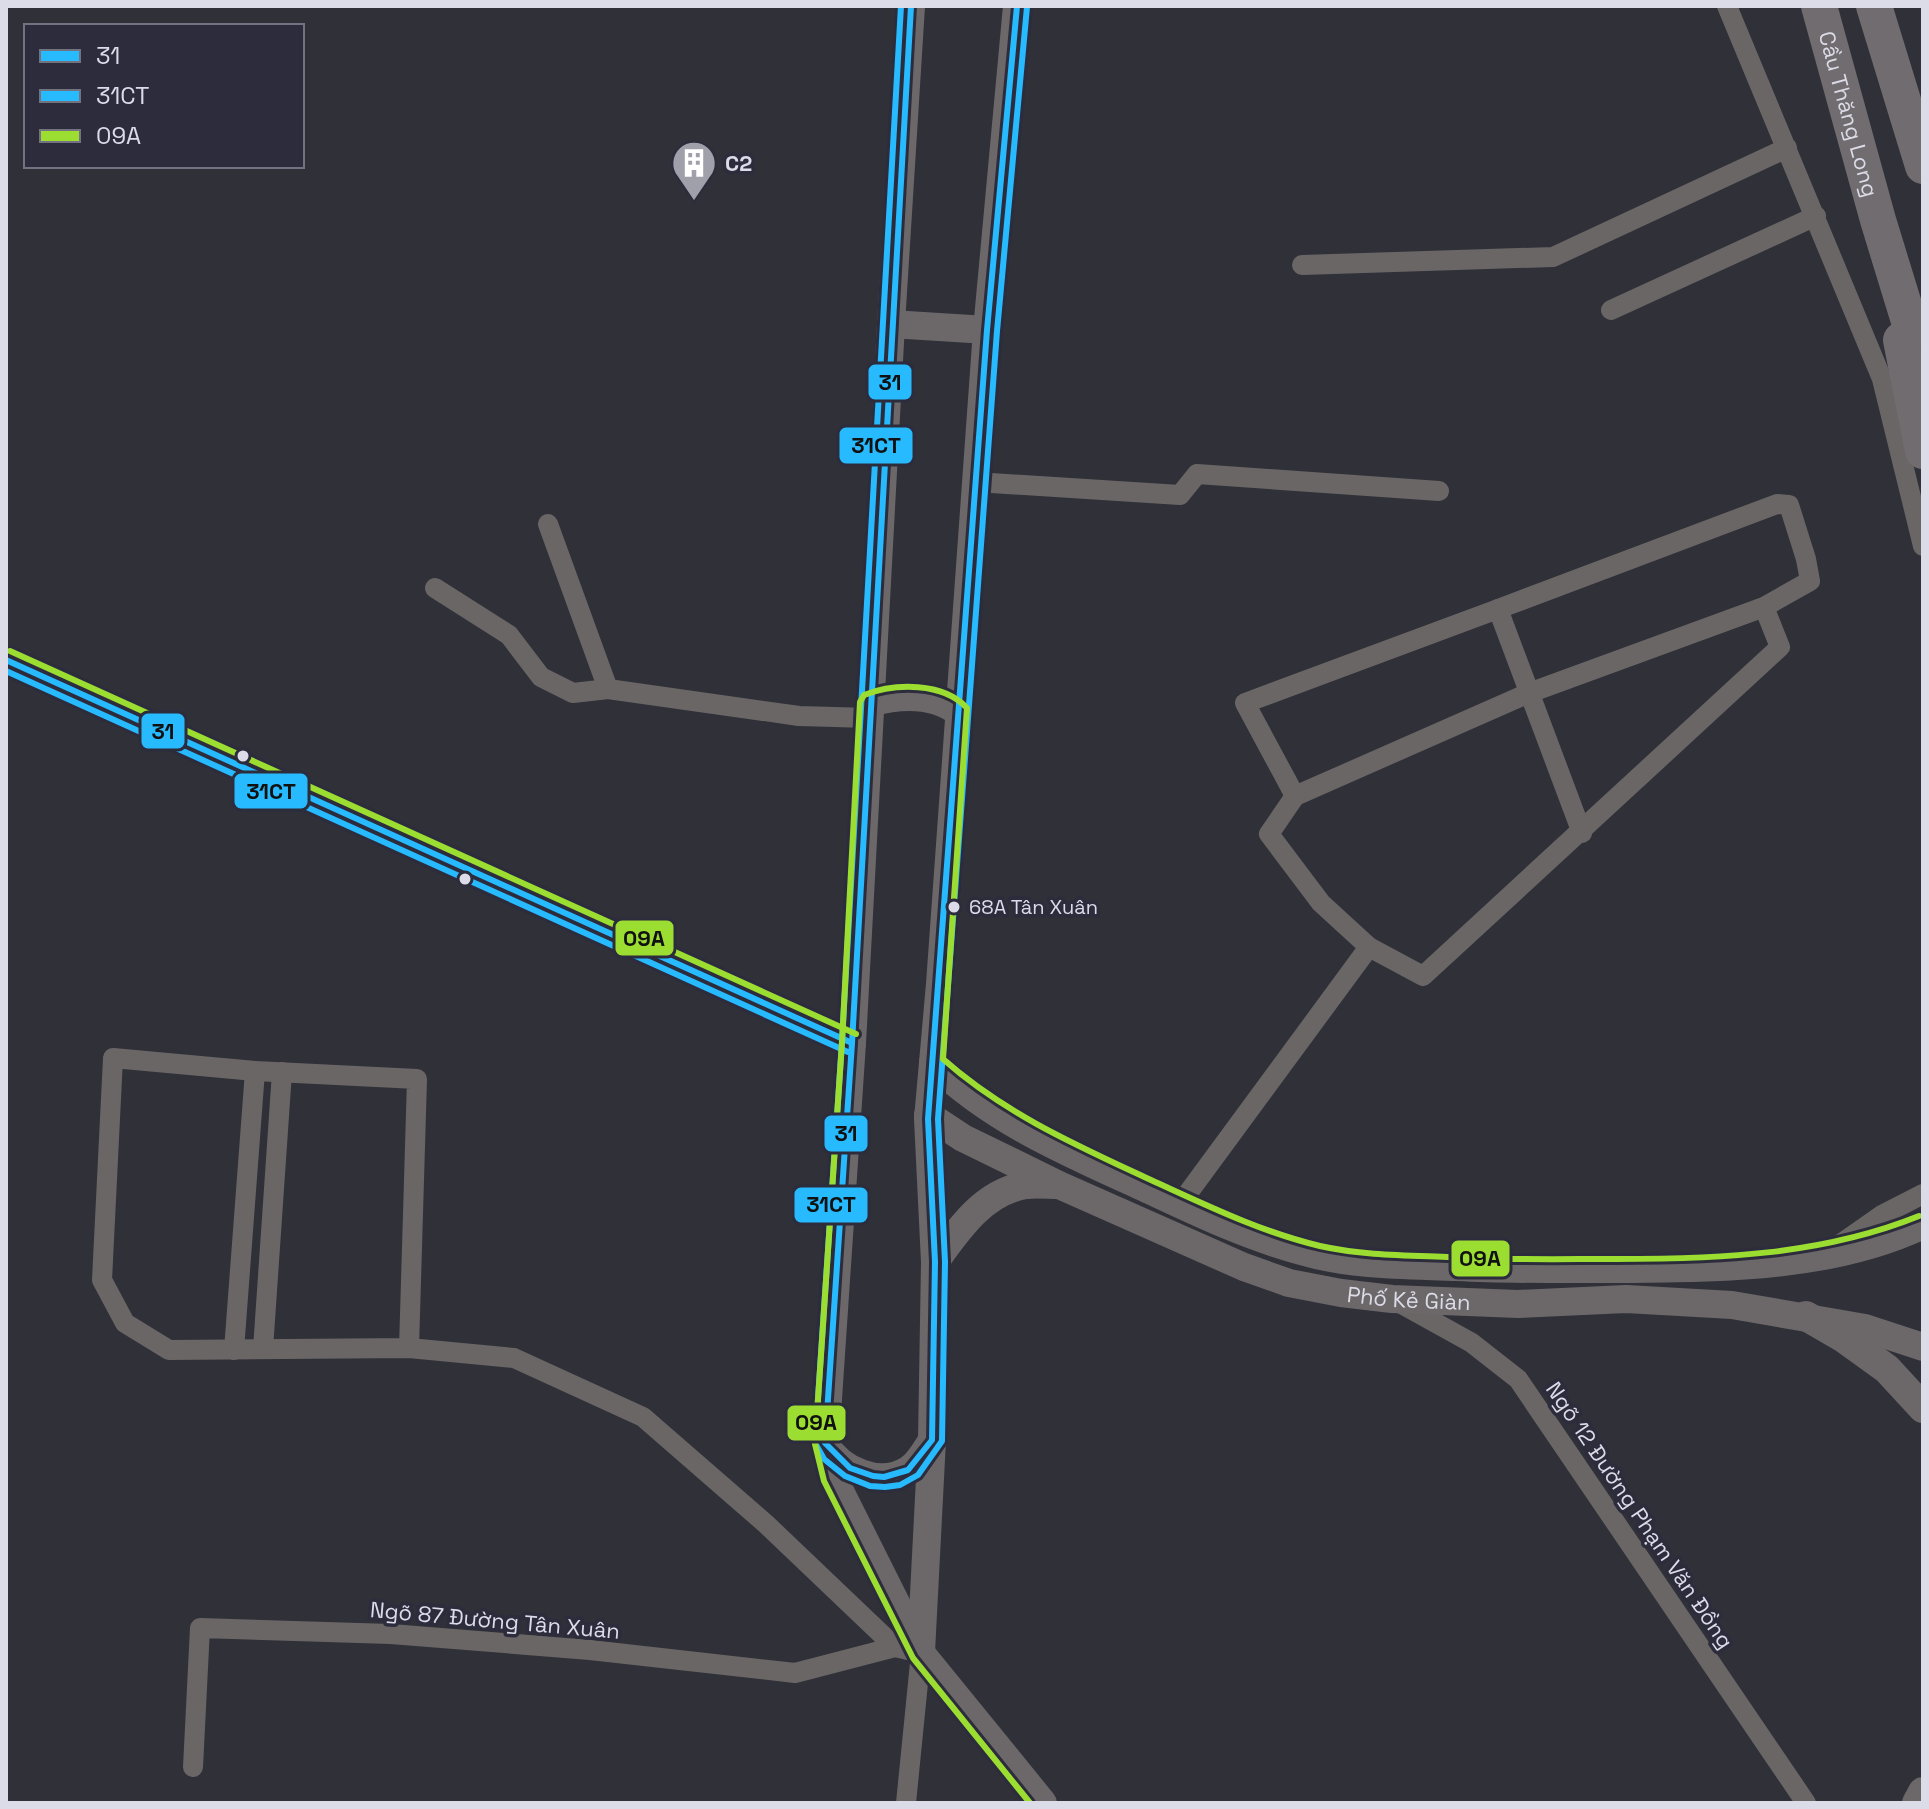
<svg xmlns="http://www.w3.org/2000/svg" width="1929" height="1809" viewBox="0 0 1929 1809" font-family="'Space Grotesk',sans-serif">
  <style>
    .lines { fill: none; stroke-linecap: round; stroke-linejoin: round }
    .street { stroke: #6a6665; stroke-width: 20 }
    .secondary { stroke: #6c6869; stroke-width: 28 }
    .primary { stroke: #6c6768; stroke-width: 30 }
    .highway { stroke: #716c6f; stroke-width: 36 }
    .bus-1-casing { stroke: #2c2c3d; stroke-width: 12 }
    .bus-2-casing { stroke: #2c2c3d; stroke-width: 12 }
    .bus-3-casing { stroke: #2c2c3d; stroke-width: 12 }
    .bus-1 { stroke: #27baff; stroke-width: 6 }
    .bus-2 { stroke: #27baff; stroke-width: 6 }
    .bus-3 { stroke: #9cdd31; stroke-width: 6 }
    .bus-dot { fill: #dcdce8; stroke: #2c2c3d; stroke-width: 3 }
    .labels { text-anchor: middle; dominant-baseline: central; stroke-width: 7; stroke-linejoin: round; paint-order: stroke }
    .bus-label { font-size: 20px; fill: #dcdce8; stroke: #2c2c3d; text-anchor: start }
    .street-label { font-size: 22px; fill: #dcdce8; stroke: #2c2c3d }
    .poi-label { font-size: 22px; font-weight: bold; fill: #dcdce8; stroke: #2c2c3d; text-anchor: start }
    .line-badge { stroke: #2c2c3d; stroke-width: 3 }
    .pale-badge-label { font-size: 22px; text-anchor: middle; font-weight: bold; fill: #111 }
  </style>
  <rect width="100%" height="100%" fill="#303039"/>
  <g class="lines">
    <g class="street">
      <path d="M1727,6L1882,379L1923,546"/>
      <path d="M1302,265L1553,257L1787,148"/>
      <path d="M1611,310L1816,216"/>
      <path d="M976,482L1180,495L1197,474L1439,491"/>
      <path d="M548,524L608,689"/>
      <path d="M435,588L509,635L541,677L573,693L608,689L799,716L869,718"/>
      <path d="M1498,609L1777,504L1789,505L1806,559L1810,581L1764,607L1529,693L1295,796L1269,834L1321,903L1369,947L1423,976L1780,647L1764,607"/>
      <path d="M1295,796L1245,703L1498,609L1582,833"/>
      <path d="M1180,1204L1369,947"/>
      <path d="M1832,1250L1882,1215L1923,1194"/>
      <path d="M1398,1302L1472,1343L1518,1379L1806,1803"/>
      <path d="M409,1348L417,1079L255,1071L113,1058L102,1280L125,1323L169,1350L409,1348L514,1358L643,1417L766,1524L895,1647"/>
      <path d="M263,1349L282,1072"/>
      <path d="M234,1350L255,1071"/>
      <path d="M193,1767L200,1628L391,1634L590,1650L795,1673L895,1647L921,1653L906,1803"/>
    </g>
    <g class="secondary">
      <path d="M911,6L891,324L852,1043L825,1443L833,1477L921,1653L1043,1803"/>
      <path d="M891,324L987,330"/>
      <path d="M6,660L852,1043"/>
      <path d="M870,703C899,695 933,693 958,712"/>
      <path d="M933,1063C992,1121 1070,1154 1145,1188C1196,1212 1246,1236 1301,1251C1352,1266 1405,1265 1457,1267C1514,1270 1570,1269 1626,1269C1724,1268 1832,1268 1923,1225"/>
      <path id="s1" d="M928,1115L963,1138L1059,1185L1244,1267L1289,1283L1341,1293L1392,1299L1518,1304L1626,1299L1732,1305L1865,1328L1923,1347"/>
      <path d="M935,1262C958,1230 983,1192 1026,1185C1036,1184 1048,1185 1058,1185"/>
      <path d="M825,1444C841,1470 879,1488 908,1470C919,1463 925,1451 932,1440"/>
      <path d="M921,1652L932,1440L935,1262L928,1119L940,984L987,330L1017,6"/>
    </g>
    <g class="primary">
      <path d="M1806,1316L1844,1338L1887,1369L1923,1408"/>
      <path d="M1917,1803L1923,1792"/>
    </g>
    <g class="highway">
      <path id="s2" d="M1819,6L1878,220L1923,367"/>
      <path d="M1874,6L1923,166"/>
      <path d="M1901,340L1923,451"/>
    </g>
    <g class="bus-1-casing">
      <g id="bus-1">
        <path d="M911,6L852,1043L825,1443L850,1468L873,1476L884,1477L908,1470L932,1440L935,1262L928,1119L987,330L1017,6"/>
        <path d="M6,660L852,1043"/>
      </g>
    </g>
    <g class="bus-2-casing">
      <g id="bus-2">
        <path d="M901,6L842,1042L815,1443L824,1459L845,1476L870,1486L885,1487L900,1485L918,1475L942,1441L945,1262L938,1119L997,331L1027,7"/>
        <path d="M6,671L848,1052"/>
      </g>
    </g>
    <g class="bus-3-casing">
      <g id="bus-3">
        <path d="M10,651L856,1034"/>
        <path d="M1030,1803L913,1658L824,1481L815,1444L842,1042L860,702L864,695C895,683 943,682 967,708L943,1059C1005,1114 1078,1146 1151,1180C1206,1205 1261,1232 1320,1246C1369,1257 1421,1255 1471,1258C1519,1260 1568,1259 1616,1259C1720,1259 1822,1255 1919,1216"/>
      </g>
    </g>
    <use href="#bus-1" class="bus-1"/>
    <use href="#bus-2" class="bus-2"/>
    <use href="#bus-3" class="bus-3"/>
  </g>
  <defs>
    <g id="building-pin" transform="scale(2.3)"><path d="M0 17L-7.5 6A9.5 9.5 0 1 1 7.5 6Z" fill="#a0a0ab" stroke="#2c2c3d"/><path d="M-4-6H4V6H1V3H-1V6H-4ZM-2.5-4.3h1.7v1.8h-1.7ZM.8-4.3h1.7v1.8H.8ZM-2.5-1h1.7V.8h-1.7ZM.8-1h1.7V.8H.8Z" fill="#fff"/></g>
  </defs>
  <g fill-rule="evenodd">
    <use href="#building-pin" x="694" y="163"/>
  </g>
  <g class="bus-dot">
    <circle cx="243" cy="756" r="7"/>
    <circle cx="465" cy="879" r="7"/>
    <circle cx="954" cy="907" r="7"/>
  </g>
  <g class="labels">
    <g class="bus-label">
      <text x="969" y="907">68A Tân Xuân</text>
    </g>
    <g class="street-label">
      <text stroke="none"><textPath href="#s2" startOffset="112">Cầu Thăng Long</textPath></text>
      <text stroke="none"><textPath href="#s1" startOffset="520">Phố Kẻ Giàn</textPath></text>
      <text transform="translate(1640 1515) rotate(56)">Ngõ 12 Đường Phạm Văn Đồng</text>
      <text transform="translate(495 1620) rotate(5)">Ngõ 87 Đường Tân Xuân</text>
    </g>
    <g class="poi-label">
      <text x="725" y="163">C2</text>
    </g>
  </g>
  <g class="line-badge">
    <rect x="867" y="363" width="46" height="38" rx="8" fill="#27baff"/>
    <rect x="838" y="426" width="76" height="39" rx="8" fill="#27baff"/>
    <rect x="140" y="712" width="46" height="38" rx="8" fill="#27baff"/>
    <rect x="233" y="772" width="76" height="38" rx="8" fill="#27baff"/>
    <rect x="614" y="919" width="61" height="38" rx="8" fill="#9cdd31"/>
    <rect x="823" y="1114" width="46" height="39" rx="8" fill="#27baff"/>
    <rect x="793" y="1186" width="76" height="38" rx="8" fill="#27baff"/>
    <rect x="1450" y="1239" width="61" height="39" rx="8" fill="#9cdd31"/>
    <rect x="786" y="1404" width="61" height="38" rx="8" fill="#9cdd31"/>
  </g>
  <g class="pale-badge-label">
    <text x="890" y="390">31</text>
    <text x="876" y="453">31CT</text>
    <text x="163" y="739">31</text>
    <text x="271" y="799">31CT</text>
    <text x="644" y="946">09A</text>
    <text x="846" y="1141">31</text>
    <text x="831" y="1212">31CT</text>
    <text x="1480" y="1266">09A</text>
    <text x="816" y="1430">09A</text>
  </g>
  <rect width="1929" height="1809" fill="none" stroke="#dcdce8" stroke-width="16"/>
  <rect x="24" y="24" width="280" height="144" fill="#2c2c3d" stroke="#727281" stroke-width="2"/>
  <rect x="40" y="50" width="40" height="12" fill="#27baff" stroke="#727281" stroke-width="2"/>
  <text x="96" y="64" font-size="24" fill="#dcdce8">31</text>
  <rect x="40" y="90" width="40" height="12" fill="#27baff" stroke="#727281" stroke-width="2"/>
  <text x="96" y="104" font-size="24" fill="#dcdce8">31CT</text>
  <rect x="40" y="130" width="40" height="12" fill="#9cdd31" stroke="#727281" stroke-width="2"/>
  <text x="96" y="144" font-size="24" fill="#dcdce8">09A</text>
</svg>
